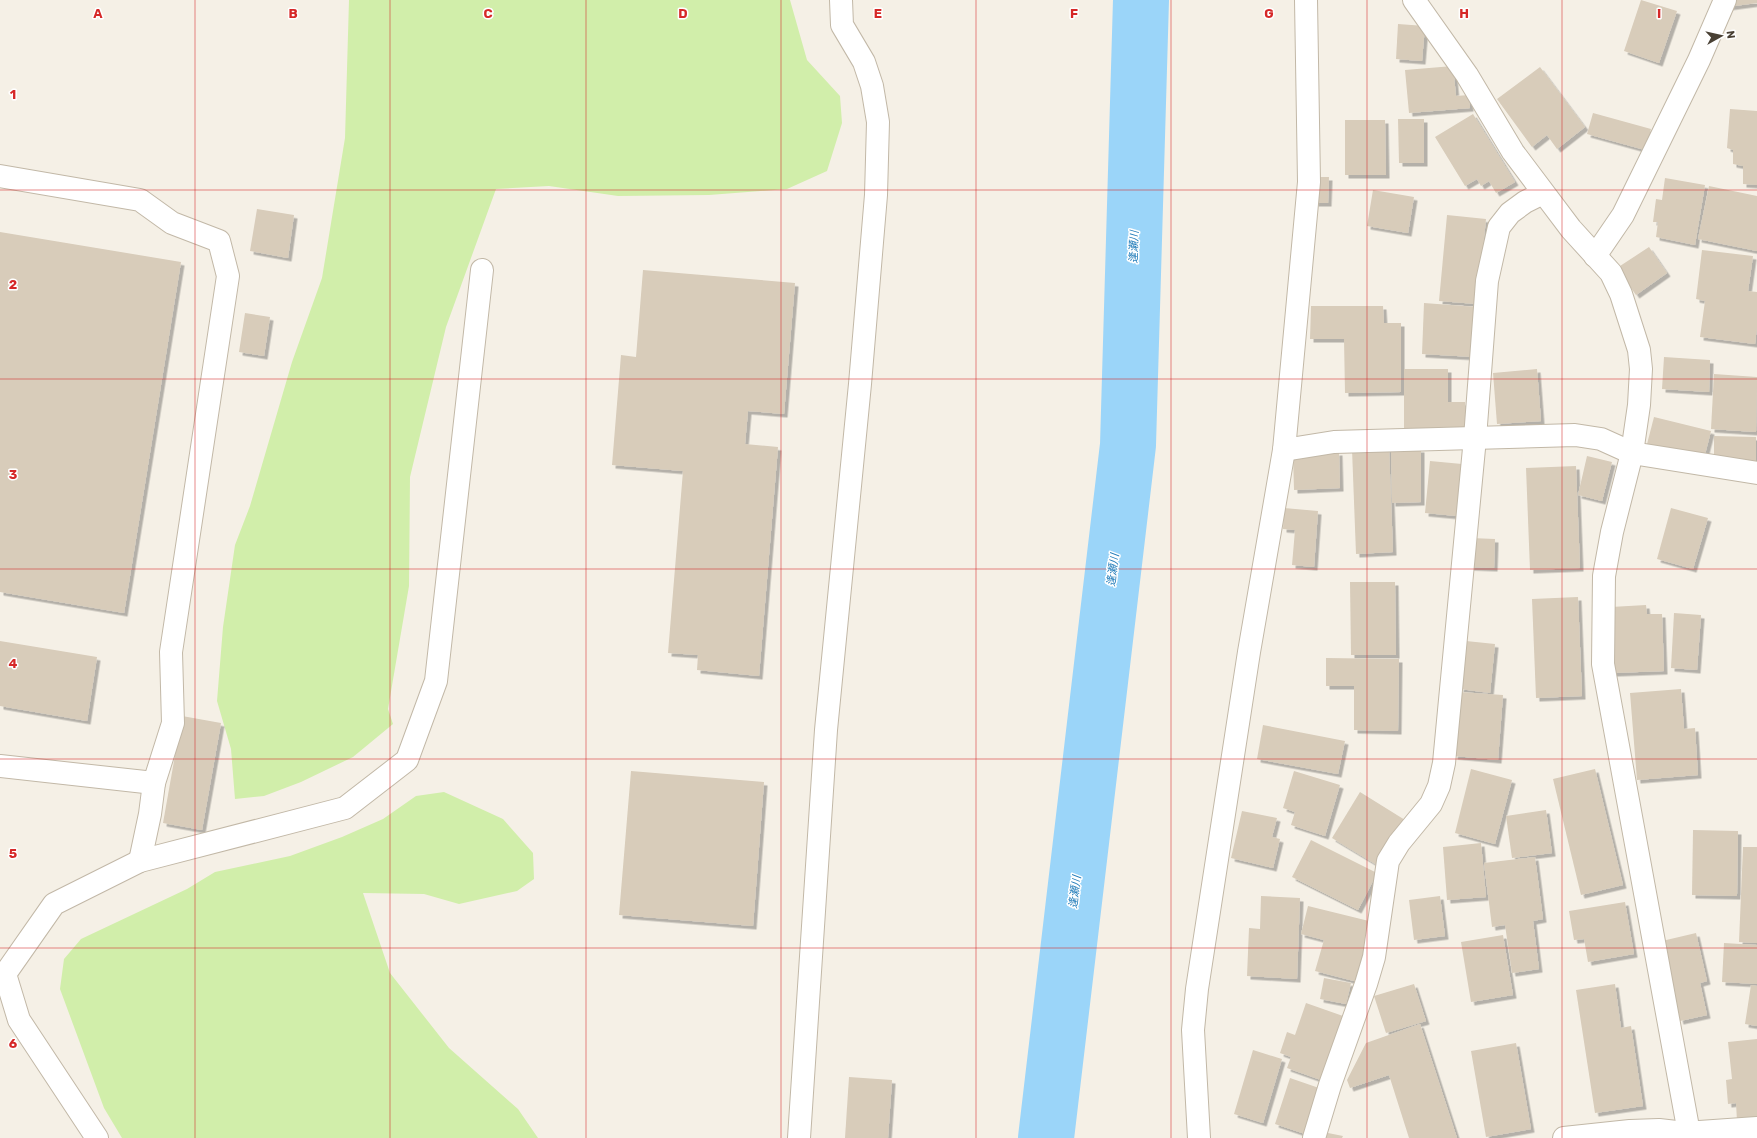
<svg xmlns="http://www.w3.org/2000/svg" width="1757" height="1138" viewBox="0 0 1757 1138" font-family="Rubik,'Noto Sans JP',sans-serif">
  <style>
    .green { fill: #d1eeaa }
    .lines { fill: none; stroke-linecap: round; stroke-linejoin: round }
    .river { stroke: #9bd5f9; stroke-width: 56 }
    .building { fill: #d8ccba; filter: url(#shadow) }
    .street-casing { stroke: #c2b8a7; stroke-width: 24 }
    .street { stroke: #fff; stroke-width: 22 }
    .grid { fill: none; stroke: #d62828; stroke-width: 1; stroke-opacity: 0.55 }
    .labels { text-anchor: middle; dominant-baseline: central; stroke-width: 3; stroke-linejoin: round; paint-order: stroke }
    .water-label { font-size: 11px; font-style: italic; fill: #1f7bb9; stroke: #fff }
    .grid-label { font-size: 13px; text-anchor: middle; font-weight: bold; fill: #d62828; stroke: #fff; stroke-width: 3; stroke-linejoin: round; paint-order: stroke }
  </style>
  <defs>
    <filter id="shadow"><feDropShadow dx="3.5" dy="3.5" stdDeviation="0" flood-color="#0004"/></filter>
  </defs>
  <rect width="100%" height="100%" fill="#f5f0e6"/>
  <g class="green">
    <path d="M349,0H790L807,60L840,96L842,123L827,171L787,189L709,195L618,196L549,186L496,189L446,327L410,477L409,586L388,709L393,724L353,757L301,782L264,796L235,799L231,749L217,701L223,627L235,545L250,506L292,362L322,278L345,138Z"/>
    <path d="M444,792L503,819L533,853L534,879L517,891L459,904L424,894L363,893L390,973L449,1048L518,1109L538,1138H122L104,1108L60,989L64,959L81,939L187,889L215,872L290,856L342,837L383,819L416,796Z"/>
  </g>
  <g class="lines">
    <path class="river" d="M1046,1138L1128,445L1141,0"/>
  </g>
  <g class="building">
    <path d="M1641,0L1677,11L1659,63L1624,51Z"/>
    <path d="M1733,0H1757V3L1727,7Z"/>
    <path d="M1398,24L1425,26L1422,61L1396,59Z"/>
    <path d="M1453,66L1456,96L1469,95L1470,108L1409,113L1405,70Z"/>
    <path d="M1540,67L1585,127L1557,149L1547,135L1532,147L1497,99Z"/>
    <path d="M1730,109L1757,111V185L1743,184V166L1733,164V150L1727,148Z"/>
    <path d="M1593,113L1651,129L1645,150L1587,134Z"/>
    <path d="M1473,114L1515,182L1496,193L1489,181L1481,186L1477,179L1465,186L1435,137Z"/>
    <path d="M1398,119H1424V163H1399Z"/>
    <path d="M1345,120H1385L1386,175H1345Z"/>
    <path d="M1316,177H1329L1328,203H1315Z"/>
    <path d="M1665,178L1705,185L1695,245L1656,237L1658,222H1653L1656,199L1662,200Z"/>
    <path d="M1709,186L1757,196V251L1698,239Z"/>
    <path d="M1373,190L1414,197L1408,233L1367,226Z"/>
    <path d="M257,209L294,215L288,258L250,251Z"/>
    <path d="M1447,215L1486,219L1477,304L1439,301Z"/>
    <path d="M0,232L181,262L124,613L0,592Z"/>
    <path d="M1649,247L1667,273L1636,295L1617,268Z"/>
    <path d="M1702,250L1753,256L1748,291L1757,292V327L1755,344L1700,337L1705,301L1696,299Z"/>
    <path d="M643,270L795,283L784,414L748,411L745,444L778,447L759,676L697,670L698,655L668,653L683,471L612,465L621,355L636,357Z"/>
    <path d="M1424,303L1477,307L1474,357L1422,354Z"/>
    <path d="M1311,306H1383L1384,323H1401V392L1345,393L1344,339H1310Z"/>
    <path d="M245,313L270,317L264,356L239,352Z"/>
    <path d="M1664,357L1710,360L1709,392L1662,389Z"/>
    <path d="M1404,369H1448V402H1465L1466,430H1404Z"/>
    <path d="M1537,369L1541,421L1497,424L1493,373Z"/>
    <path d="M1714,374L1757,377L1756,432L1711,429Z"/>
    <path d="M1654,417L1711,431L1703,462L1646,448Z"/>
    <path d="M1714,436L1756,437V464L1714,463Z"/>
    <path d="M1389,448L1393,552L1356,554L1352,449Z"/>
    <path d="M1391,449H1421V502L1392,503Z"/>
    <path d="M1339,452L1340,488L1294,490L1293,454Z"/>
    <path d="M1587,456L1612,462L1602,501L1578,495Z"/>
    <path d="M1430,461L1462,464L1457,516L1425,513Z"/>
    <path d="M1576,466L1580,568L1530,570L1526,468Z"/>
    <path d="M1284,508L1318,511L1314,567L1292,565L1295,530L1283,529Z"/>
    <path d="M1671,508L1708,518L1693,569L1657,559Z"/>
    <path d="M1471,538L1495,539L1494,568L1470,567Z"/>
    <path d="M1350,582H1395L1396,655H1351Z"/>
    <path d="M1578,597L1582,696L1536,698L1532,599Z"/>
    <path d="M1646,605L1647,614H1662L1664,671L1613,673L1611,607Z"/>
    <path d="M1674,613L1701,615L1697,670L1671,668Z"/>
    <path d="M0,641L97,657L87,721L0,706Z"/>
    <path d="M1466,641L1495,644L1490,693L1460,689Z"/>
    <path d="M1326,658L1399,659L1398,731L1354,730V686H1326Z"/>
    <path d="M1681,689L1684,729L1695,728L1698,775L1637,780L1630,693Z"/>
    <path d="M1459,692L1503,695L1498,760L1454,756Z"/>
    <path d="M182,716L221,723L202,830L163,823Z"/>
    <path d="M1263,725L1345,741L1338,774L1257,759Z"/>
    <path d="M1471,769L1512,780L1495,844L1455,833Z"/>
    <path d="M1595,769L1623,885L1581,895L1553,779Z"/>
    <path d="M631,771L764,782L753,926L619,915Z"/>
    <path d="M1294,771L1340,785L1325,836L1291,825L1295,812L1283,808Z"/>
    <path d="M1360,792L1405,820L1377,865L1332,838Z"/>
    <path d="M1546,810L1552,853L1512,858L1506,816Z"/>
    <path d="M1242,811L1277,818L1272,837L1280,839L1273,868L1231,858Z"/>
    <path d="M1693,830L1738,831L1737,896L1692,895Z"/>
    <path d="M1311,840L1377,873L1358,910L1292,877Z"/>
    <path d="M1481,843L1486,897L1447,900L1443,847Z"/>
    <path d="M1743,847H1757V943L1739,942Z"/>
    <path d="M1535,857L1543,919L1533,921L1539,969L1512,973L1505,925L1492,927L1484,863Z"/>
    <path d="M1261,896L1300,898L1297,979L1247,976L1249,928L1260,929Z"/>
    <path d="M1440,896L1445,936L1414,940L1409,900Z"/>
    <path d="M1625,902L1634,954L1588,962L1584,939L1574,940L1569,911Z"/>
    <path d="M1308,906L1373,922L1358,982L1315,971L1324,940L1301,934Z"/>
    <path d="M1696,933L1707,981L1700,983L1707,1015L1680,1021L1662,941Z"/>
    <path d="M1503,935L1513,995L1471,1002L1461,942Z"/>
    <path d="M1724,943L1757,945V984L1722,982Z"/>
    <path d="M1324,978L1351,983L1346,1004L1320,999Z"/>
    <path d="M1414,984L1426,1021L1386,1033L1374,996Z"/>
    <path d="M1615,984L1621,1028L1631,1026L1643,1106L1595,1113L1576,990Z"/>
    <path d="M1751,985L1757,986V1026L1745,1024Z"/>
    <path d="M1306,1003L1343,1016L1321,1080L1287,1068L1291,1057L1280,1053L1287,1032L1295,1035Z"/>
    <path d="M1420,1024L1457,1138H1409L1389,1075L1350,1088L1347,1080L1366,1043Z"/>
    <path d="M1757,1039V1119L1737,1121L1736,1103L1728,1104L1726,1080L1732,1079L1728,1042Z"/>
    <path d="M1516,1043L1531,1129L1486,1137L1471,1051Z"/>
    <path d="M1253,1050L1282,1059L1263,1123L1234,1114Z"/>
    <path d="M849,1077L892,1080L888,1138H845Z"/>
    <path d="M1290,1078L1319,1088L1305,1134L1275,1124Z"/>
    <path d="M1323,1132L1343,1136L1342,1138H1322Z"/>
  </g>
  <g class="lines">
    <g class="street-casing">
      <g id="street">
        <path d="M1414,0L1467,75L1513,152L1571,229L1611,273L1621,294L1639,350L1641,369L1639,405L1632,453L1612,532L1604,576L1603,664L1687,1122L1685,1138"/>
        <path d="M0,176L140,200L172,223L219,241L228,276L171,652L173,723L154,783L150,814L140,861"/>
        <path d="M1595,256L1623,215L1699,60L1725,0"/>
        <path d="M1284,450L1334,442L1575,435L1601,439L1632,453L1757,473"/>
        <path d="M0,766L154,783"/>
        <path d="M97,1138L19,1020L5,974L54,904L140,861L345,808L407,760L436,681L482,270"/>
        <path d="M799,1138L826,730L860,384L876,195L878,122L872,86L864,62L842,25L841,0"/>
        <path d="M1199,1138L1193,1030L1197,989L1249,652L1284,450L1309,182L1306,0"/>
        <path d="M1314,1138L1330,1085L1366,984L1374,957L1388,861L1399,843L1431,804L1439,786L1444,763L1475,438L1487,281L1499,227L1510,213L1525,202L1543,193"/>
        <path d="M1564,1138L1630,1131L1659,1130L1685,1133L1757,1128"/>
      </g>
    </g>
    <use href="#street" class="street"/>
  </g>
  <path class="grid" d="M195,0V1138M390,0V1138M586,0V1138M781,0V1138M976,0V1138M1171,0V1138M1367,0V1138M1562,0V1138M0,190H1757M0,379H1757M0,569H1757M0,759H1757M0,948H1757"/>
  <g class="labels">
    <g class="water-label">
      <text transform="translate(1134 247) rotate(-88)">逢瀬川</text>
      <text transform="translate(1113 570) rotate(-83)">逢瀬川</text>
      <text transform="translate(1075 892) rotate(-83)">逢瀬川</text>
    </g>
  </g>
  <g class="grid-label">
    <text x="98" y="18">A</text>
    <text x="293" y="18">B</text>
    <text x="488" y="18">C</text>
    <text x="683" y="18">D</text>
    <text x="878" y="18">E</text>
    <text x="1074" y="18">F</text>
    <text x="1269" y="18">G</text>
    <text x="1464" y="18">H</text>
    <text x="1659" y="18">I</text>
    <text x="13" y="99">1</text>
    <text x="13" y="289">2</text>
    <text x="13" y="479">3</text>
    <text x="13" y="668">4</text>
    <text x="13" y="858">5</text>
    <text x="13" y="1048">6</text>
  </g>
  <g transform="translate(1721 36) rotate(82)" stroke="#ffffff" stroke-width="3" paint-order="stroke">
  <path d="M0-3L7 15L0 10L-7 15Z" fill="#494034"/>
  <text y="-6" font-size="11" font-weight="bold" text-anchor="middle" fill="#494034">N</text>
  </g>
</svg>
